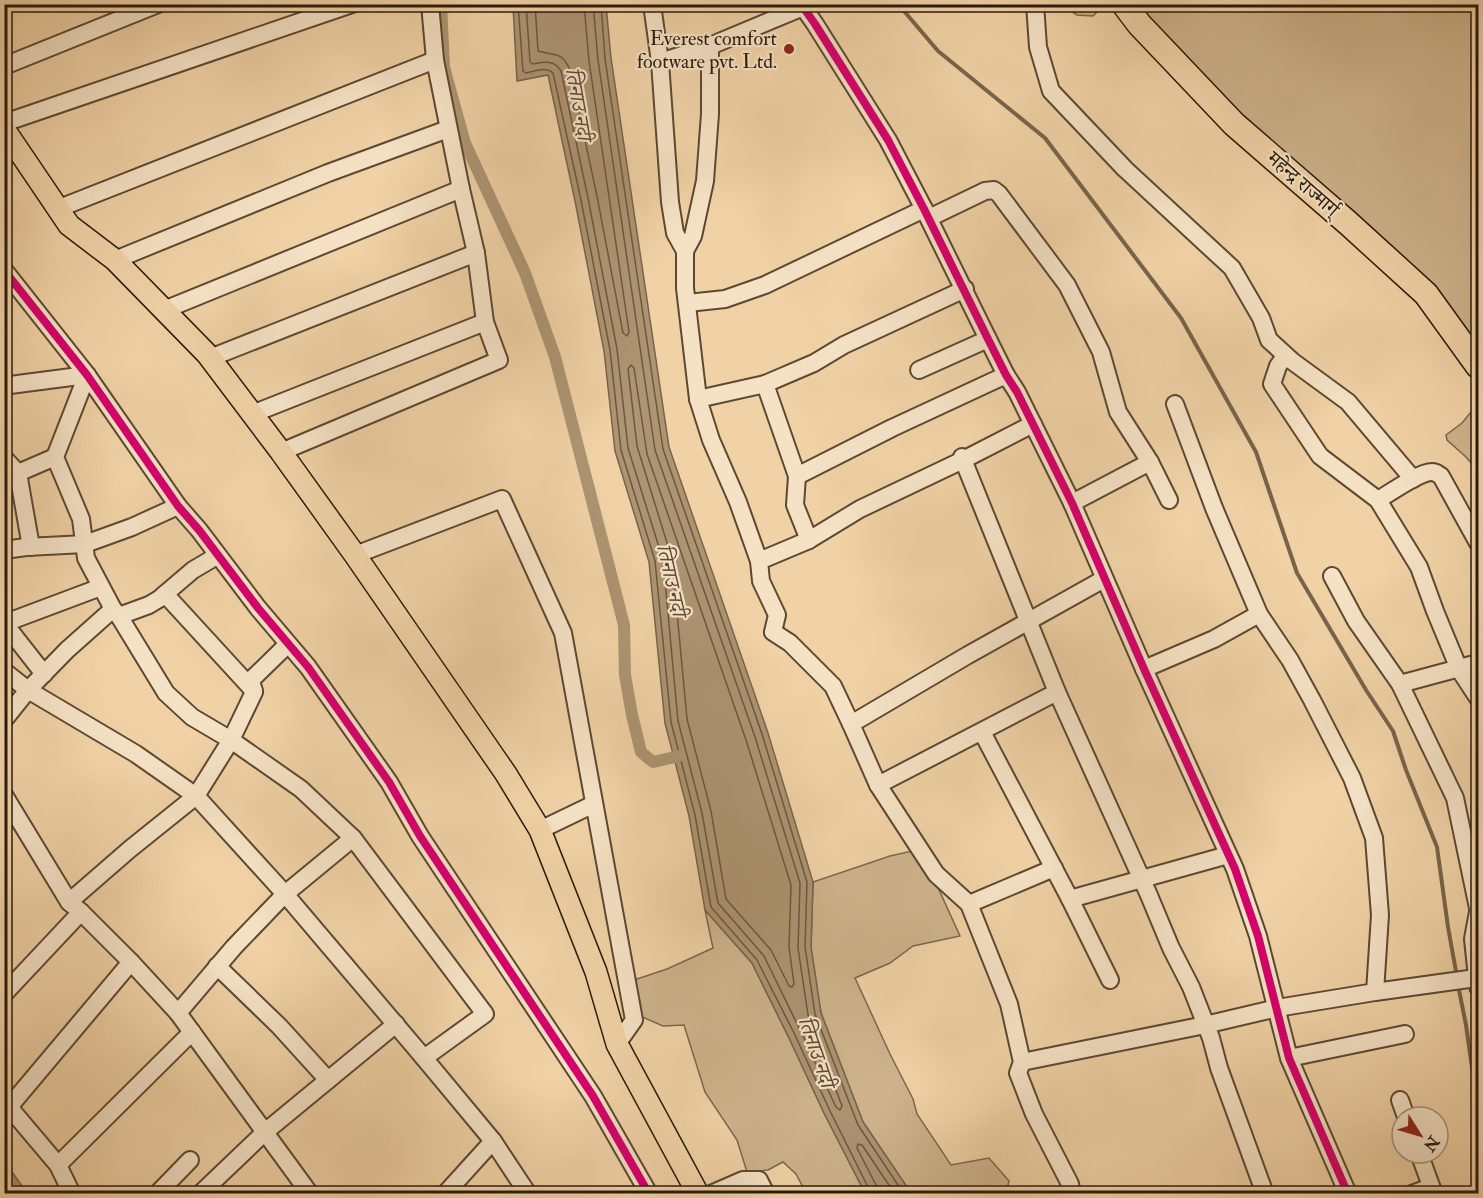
<svg xmlns="http://www.w3.org/2000/svg" width="1483" height="1198" viewBox="0 0 1483 1198" font-family="'IM FELL Double Pica','Noto Serif Devanagari',serif">
  <style>
    .green { fill: #ceb38c; stroke: #7c674c; stroke-width: 1.5 }
    .water { fill: #ad9472; stroke: #796449; stroke-width: 1.5 }
    .lines { fill: none; stroke-linecap: round; stroke-linejoin: round }
    .shore { stroke: #6c583f; stroke-width: 1.5 }
    .stream { stroke: #796449; stroke-width: 4 }
    .canal { stroke: #ad9472; stroke-width: 12 }
    .minor-casing { stroke: #5c4932; stroke-width: 20 }
    .major-casing { stroke: #2a1b0c; stroke-width: 24 }
    .highway-casing { stroke: #2a1b0c; stroke-width: 27 }
    .minor { stroke: #f5e2c5; stroke-width: 16 }
    .major { stroke: #f0d2a6; stroke-width: 21 }
    .highway { stroke: #f0d2a6; stroke-width: 24 }
    .cycleway-casing { stroke: #f5e2c5; stroke-width: 11 }
    .cycleway { stroke: #d6006c; stroke-width: 8 }
    .poi-dot { fill: #8f2418; stroke: #f5e2c5; stroke-width: 2 }
    .labels { text-anchor: middle; dominant-baseline: central; stroke-width: 4.5; stroke-linejoin: round; paint-order: stroke }
    .poi-label { font-size: 20px; fill: #2a1b0c; stroke: #f5e2c5; text-anchor: end }
    .street-label { font-size: 20px; fill: #2a1b0c; stroke: #f5e2c5 }
    .water-label { font-size: 21px; font-style: italic; fill: #5e4b35; stroke: #f5e2c5 }
  </style>
  <rect width="100%" height="100%" fill="#f0d2a6"/>
  <filter id="stains"><feTurbulence type="fractalNoise" baseFrequency=".00333" numOctaves="4"/><feColorMatrix values="0 0 0 0 .2 0 0 0 0 .09 0 0 0 0 .02 0 0 0 .5 -.17"/></filter>
  <radialGradient id="worn" r=".72"><stop offset=".6" stop-color="#630" stop-opacity="0"/><stop offset="1" stop-color="#630" stop-opacity=".3"/></radialGradient>
  <g class="green">
    <path d="M1061,5H1099L1100,9L1093,16L1077,15Z"/>
    <path d="M1134,5H1478V352L1212,90Z"/>
    <path d="M1478,405V471L1466,457L1447,440L1446,435L1462,423L1475,407Z"/>
    <path d="M912,851L935,881L960,936L913,946L890,963L855,978L890,1054L913,1099L917,1114L951,1165L989,1158L1009,1181L1006,1193H911L863,1122L821,1013L811,947L813,882L890,856Z"/>
    <path d="M705,910L752,963L789,1038L824,1113L865,1193H806L796,1174L783,1162L768,1170L747,1172L737,1140L705,1092L684,1025L663,1026L640,1016L631,981L667,969L713,948Z"/>
  </g>
  <g class="water">
    <path d="M513,5H606L611,58L669,447L768,733L813,882L811,947L821,1013L863,1122L911,1193H865L824,1113L789,1038L752,963L705,910L689,816L665,723L649,562L615,451L604,351L575,201L548,75L517,81Z"/>
    <path d="M4,1162H5L27,1193H5Z"/>
  </g>
  <g class="lines">
    <g class="shore">
      <path d="M518,4L523,71L526,73C535,71 546,66 553,73L581,200L610,350L621,450L655,561L671,722L695,815L711,907L757,960L795,1035L830,1111L869,1189L870,1194"/>
      <path d="M526,4L530,62L533,64C544,62 554,59 561,71L588,198L617,349L628,448L663,560L678,721L702,813L718,903L764,956L801,1032L836,1107L840,1110L842,1106L808,1015L798,948L800,883L755,737L655,450L598,60L593,4"/>
      <path d="M535,4L538,51C553,56 562,50 570,70L597,196L623,333L627,336L629,332L589,61L584,4"/>
      <path d="M601,4L605,59L663,449L762,734L807,882L805,947L815,1014L858,1125L904,1194"/>
      <path d="M631,365L634,368L647,454L746,740L791,885L789,947L794,984L792,987L789,986L771,950L726,899L711,811L687,719L672,559L637,446L628,369Z"/>
      <path d="M877,1194L876,1185L857,1148L858,1144L862,1145L895,1194"/>
    </g>
    <g class="stream">
      <path d="M898,4L938,51L1045,138L1181,318L1256,452L1297,573L1366,690L1393,731L1406,770L1437,847L1448,927L1457,977"/>
      <path d="M1458,985L1466,1025L1478,1111"/>
    </g>
    <path class="canal" d="M441,4L444,67L465,143L525,273L555,357L624,625L625,675L632,715L641,752L653,762L679,756"/>
    <g class="minor-casing">
      <g id="minor">
        <path d="M652,4L660,62L670,202L675,233L685,251V288L698,399L711,440L738,502L759,561L761,581L777,615L773,632L790,643L833,686L851,724"/>
        <path d="M801,4L815,24L888,140L924,209L988,339L1006,375L1017,392L1072,503L1144,669L1235,869L1258,936L1289,1058L1348,1194"/>
        <path d="M1035,4L1038,47L1051,91L1125,169L1232,268L1261,318L1269,340L1292,361L1348,402L1413,479"/>
        <path d="M660,62L710,46L803,7"/>
        <path d="M4,66L158,4"/>
        <path d="M4,123L352,4"/>
        <path d="M57,209L435,60"/>
        <path d="M929,218L985,191L994,190L999,194L1067,285L1101,352L1118,412L1150,462L1169,500"/>
        <path d="M685,251L693,236L705,181L710,114V46"/>
        <path d="M115,260L328,173L448,129"/>
        <path d="M4,270L87,375L178,506L199,530L258,608L308,667L389,782L420,836L593,1096L649,1194"/>
        <path d="M688,303L725,299L765,285L924,209"/>
        <path d="M164,310L461,189"/>
        <path d="M1285,356L1278,366L1272,384L1320,456L1378,500L1419,567L1435,611L1459,669L1478,698"/>
        <path d="M210,358L476,253"/>
        <path d="M919,370L988,339"/>
        <path d="M4,383L10,385L87,375"/>
        <path d="M765,384L797,476L795,505L809,540"/>
        <path d="M698,399L765,384L814,363L844,345L965,289"/>
        <path d="M1175,404L1214,508L1259,614L1290,660L1312,700L1352,778L1374,838L1380,915L1375,992L1476,978"/>
        <path d="M252,414L485,322"/>
        <path d="M281,452L499,360L485,322L476,253L461,189L435,60L430,4"/>
        <path d="M962,457L1057,692L1148,893L1171,948L1191,987L1211,1038L1219,1068L1265,1194"/>
        <path d="M4,458L18,473L31,547"/>
        <path d="M18,473L55,457"/>
        <path d="M797,476L892,428L1006,375"/>
        <path d="M1378,500C1390,493 1419,472 1432,472C1437,472 1437,474 1441,476L1478,543"/>
        <path d="M1072,503L1150,462"/>
        <path d="M4,550L26,547L85,544L132,527L178,506"/>
        <path d="M355,555L502,499L563,633L634,1020L617,1044"/>
        <path d="M759,561L809,540L860,509L963,460L1033,424"/>
        <path d="M1332,576L1356,621L1400,684L1455,798L1478,908"/>
        <path d="M165,594L254,691"/>
        <path d="M119,616L149,605L159,599L193,570L210,560L216,554"/>
        <path d="M4,623L44,674"/>
        <path d="M5,623L101,587"/>
        <path d="M288,644L251,680L254,692L231,740L301,789L353,838"/>
        <path d="M1144,669L1214,639L1259,614"/>
        <path d="M4,671L28,690L136,754L196,796L285,894L424,1058L493,1141L528,1194"/>
        <path d="M1400,684L1478,663"/>
        <path d="M4,720L28,690L67,650L113,609"/>
        <path d="M982,732L1070,899L1110,980"/>
        <path d="M878,785L1057,692"/>
        <path d="M4,795L69,902L81,912L131,962L178,1013L310,1194"/>
        <path d="M540,830L594,804"/>
        <path d="M1070,899L1228,855"/>
        <path d="M69,902L130,849L196,796L231,740L192,717L166,693L119,616L113,609L86,558L81,519L55,457L87,375"/>
        <path d="M969,904L1054,868"/>
        <path d="M217,966L279,1026L328,1080"/>
        <path d="M1478,987L1473,939L1478,912"/>
        <path d="M4,994L81,912"/>
        <path d="M178,1013L234,947L285,894L353,838L485,1014L424,1058"/>
        <path d="M1289,1058L1405,1034"/>
        <path d="M1022,1062L1205,1025L1277,1008L1375,992"/>
        <path d="M5,1100L9,1107L58,1165L72,1194"/>
        <path d="M1400,1100L1406,1117"/>
        <path d="M9,1107L131,962"/>
        <path d="M1419,1153L1434,1194"/>
        <path d="M58,1165L192,1032"/>
        <path d="M157,1194L190,1160"/>
        <path d="M200,1194L265,1132L396,1024"/>
        <path d="M445,1194L493,1141"/>
        <path d="M711,1194L743,1180H759L766,1194"/>
        <path d="M1072,1194L1070,1184L1034,1114L1018,1073L1022,1062L1009,1004L969,904L936,874L878,785L851,724L968,655L1104,579"/>
        <path d="M1412,1194L1431,1187"/>
      </g>
    </g>
    <g class="major-casing">
      <path id="major" d="M4,129L69,225L115,260L207,354L281,452L355,555L506,774L540,830L596,972L617,1044L698,1194"/>
    </g>
    <g class="highway-casing">
      <path id="highway" d="M1124,4L1139,24L1234,124L1348,223L1426,294L1478,366"/>
    </g>
    <use href="#minor" class="minor"/>
    <use href="#major" class="major"/>
    <use href="#highway" class="highway"/>
    <g class="cycleway-casing">
      <g id="cycleway">
        <path d="M801,4L815,24L888,140L924,209L988,339L1006,375L1017,392L1072,503L1144,669L1235,869L1258,936L1289,1058L1348,1194"/>
        <path d="M4,270L87,375L178,506L199,530L258,608L308,667L389,782L420,836L593,1096L649,1194"/>
      </g>
    </g>
    <use href="#cycleway" class="cycleway"/>
  </g>
  <circle class="poi-dot" cx="789" cy="49" r="6"/>
  <g class="labels">
    <g class="poi-label">
      <text x="777" y="38">Everest comfort<tspan x="777" dy="23">footware pvt. Ltd.</tspan></text>
    </g>
    <g class="street-label">
      <text transform="translate(1303 184) rotate(41)">महेन्द्र राज्मार्ग्</text>
    </g>
    <g class="water-label">
      <text transform="translate(578 104) rotate(80)">तिनाउ नदी</text>
      <text transform="translate(671 580) rotate(77)">तिनाउ नदी</text>
      <text transform="translate(816 1052) rotate(71)">तिनाउ नदी</text>
    </g>
  </g>
  <rect width="1483" height="1198" fill="none" stroke="#f0d2a6" stroke-width="24"/>
  <rect x="6" y="6" width="1471" height="1186" fill="none" stroke="#2a1b0c" stroke-width="3"/>
  <rect x="12" y="12" width="1459" height="1174" fill="none" stroke="#2a1b0c" stroke-width="1.5"/>
  <g transform="translate(1420 1135) rotate(127)"><circle r="28" fill="#f5e2c5" stroke="#a4927b" stroke-width="1.5"/>
  <path d="M0-4.5L10 22L0 15L-10 22Z" fill="#8f2418"/>
  <text y="-9" font-size="16" font-weight="bold" text-anchor="middle" fill="#2a1b0c">N</text>
  </g>
  <rect width="100%" height="100%" filter="url(#stains)"/>
  <rect width="100%" height="100%" fill="url(#worn)"/>
</svg>
